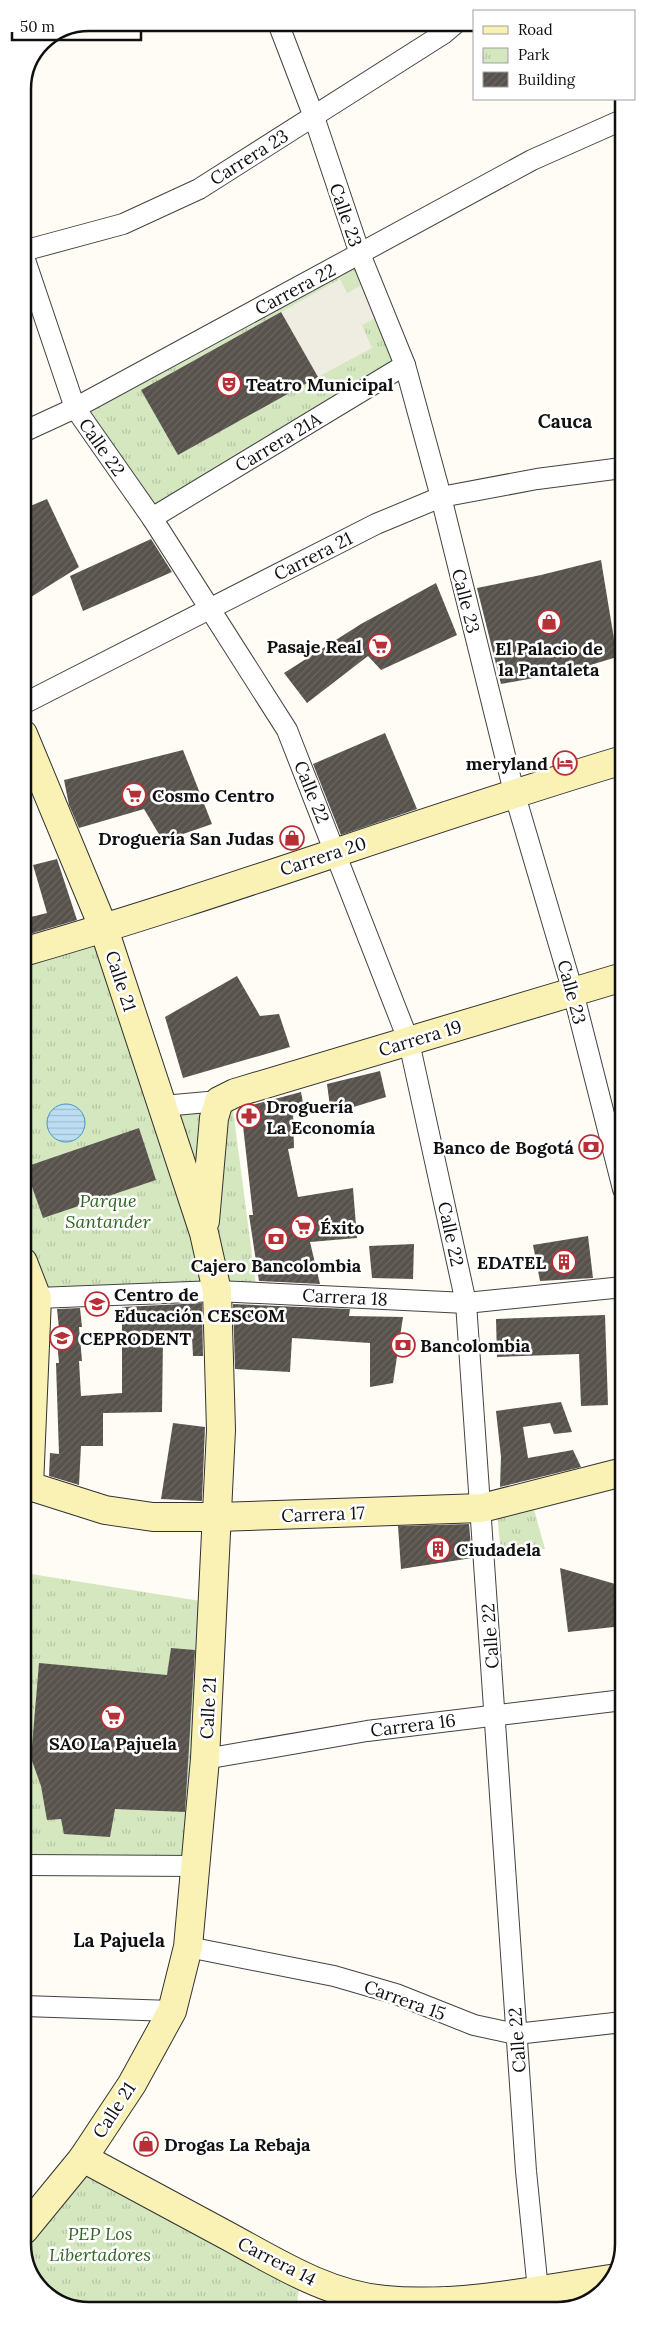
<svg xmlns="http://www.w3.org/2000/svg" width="646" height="2333" viewBox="0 0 646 2333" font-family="Lora,serif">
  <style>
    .park { fill: url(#park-tufts) }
    .plaza { fill: #efece2 }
    .water { fill: url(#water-rules); stroke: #4892c5 }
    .building { fill: url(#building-hatch) }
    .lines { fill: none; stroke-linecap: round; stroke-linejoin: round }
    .street-casing { stroke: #434343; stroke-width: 22 }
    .secondary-casing { stroke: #323232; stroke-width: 30 }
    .street { stroke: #fff; stroke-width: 20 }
    .secondary { stroke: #faf2b4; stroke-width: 28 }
    .labels { text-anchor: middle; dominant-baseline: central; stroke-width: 5; stroke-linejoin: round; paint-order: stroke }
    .street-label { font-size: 18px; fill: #101010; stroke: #fff }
    .poi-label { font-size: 18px; font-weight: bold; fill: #101010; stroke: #fff; text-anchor: start }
    .park-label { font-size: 18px; font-style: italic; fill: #316524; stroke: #fff }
    .neighbourhood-label { font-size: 19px; font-weight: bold; fill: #101010; stroke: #fff }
    .rim { fill: none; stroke: #101010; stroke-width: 2.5 }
  </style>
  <defs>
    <pattern id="park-tufts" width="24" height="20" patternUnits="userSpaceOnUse" patternTransform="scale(1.25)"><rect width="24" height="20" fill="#d4e7bf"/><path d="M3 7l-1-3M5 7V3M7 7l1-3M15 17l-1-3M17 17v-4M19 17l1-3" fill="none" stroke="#b5c5a3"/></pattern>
    <pattern id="water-rules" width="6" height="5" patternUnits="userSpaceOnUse" patternTransform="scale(1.25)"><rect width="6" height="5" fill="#bcdef3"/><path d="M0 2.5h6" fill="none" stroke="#a1bdcf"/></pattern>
    <pattern id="building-hatch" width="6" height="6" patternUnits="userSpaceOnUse" patternTransform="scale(1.25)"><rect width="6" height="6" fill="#58524d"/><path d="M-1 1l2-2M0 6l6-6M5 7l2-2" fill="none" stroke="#6b6662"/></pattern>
  </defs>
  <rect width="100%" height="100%" fill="#fefcf4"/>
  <g class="park">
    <path d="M360,254L405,365L152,518L75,408Z"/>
    <path d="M104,929L163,1106L231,1095L257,1293L37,1298L23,1263V952Z"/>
    <path d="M533,1506L545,1549L501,1553L497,1514Z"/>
    <path d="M31,1574L213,1603L196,1866L24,1865L23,1580Z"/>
    <path d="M83,2158L301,2275L296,2310H85L46,2294L24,2257V2230Z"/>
  </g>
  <path class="plaza" d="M340,279L347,293L370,281L384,314L362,325L372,348L318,377L281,312Z"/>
  <circle class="water" cx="66" cy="1123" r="19"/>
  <g class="building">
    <path d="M281,312L318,377L178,455L141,390Z"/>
    <path d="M47,499L79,567L23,602V509Z"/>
    <path d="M151,539L172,572L83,611L70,576Z"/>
    <path d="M601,560L617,657L567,672L501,684L477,588L541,575Z"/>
    <path d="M436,583L457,635L381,670L368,656L307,703L284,673L361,624Z"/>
    <path d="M385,733L417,809L341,835L313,764Z"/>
    <path d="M183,750L212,824L163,841L144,809L79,828L69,805L64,780Z"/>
    <path d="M57,859L77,920L23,936V919L47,913L33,865Z"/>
    <path d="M237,976L260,1016L279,1014L290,1047L183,1078L165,1017Z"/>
    <path d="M380,1071L386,1097L331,1114L327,1084Z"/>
    <path d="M301,1092L304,1108L293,1111L294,1148L288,1149L298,1197L353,1188L357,1238L310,1242L320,1284L259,1281L249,1215H253L241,1108Z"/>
    <path d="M139,1128L156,1180L43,1218L25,1167Z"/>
    <path d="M588,1236L593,1278L540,1281L533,1245Z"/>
    <path d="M414,1244L413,1279L372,1278L369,1246Z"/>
    <path d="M202,1303L203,1356H193L192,1337L163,1338L162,1412L103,1413V1446H81L79,1485L49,1476L50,1453L59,1454L56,1363H59L56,1330L59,1329L57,1309L80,1308L82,1327H79L82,1361H79L81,1396L122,1393V1307Z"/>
    <path d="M233,1304L350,1309L349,1316L403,1317L393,1383L370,1387V1343L292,1338L290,1372L235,1369Z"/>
    <path d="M605,1315L608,1405L581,1406L579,1354L497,1357L496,1319Z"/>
    <path d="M561,1402L572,1432L554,1434L550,1423L523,1427L528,1458L573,1450L581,1467L500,1487L501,1457L496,1411Z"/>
    <path d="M173,1423L205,1427L202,1501L161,1499Z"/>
    <path d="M469,1524L472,1558L401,1569L398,1526Z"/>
    <path d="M560,1568L622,1586L623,1626L568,1632Z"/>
    <path d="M171,1648L195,1650L185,1812L115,1809L110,1837L64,1834L61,1819L47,1820L41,1786L31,1758L39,1663L167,1675Z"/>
  </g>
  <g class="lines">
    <g class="street-casing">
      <g id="street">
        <path d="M278,23L314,117L360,254L405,365L441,497L514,792L573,992L623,1189"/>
        <path d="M23,251L123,224L199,189L443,34L456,23"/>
        <path d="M23,254L75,408L152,518L287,730L409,1042L466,1303L526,2171L538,2290"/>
        <path d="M23,432L75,408L532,160L622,120"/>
        <path d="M152,518L405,365"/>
        <path d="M23,704L376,524L441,497L537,479L622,468"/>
        <path d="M163,1106L219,1101"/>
        <path d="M37,1298L217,1291L466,1303L623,1287"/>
        <path d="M205,1759L367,1731L623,1700"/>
        <path d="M24,1865L196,1866"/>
        <path d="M188,1947L334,1976L396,1994L474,2025L516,2034L623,2022"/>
        <path d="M24,2006L172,2011"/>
      </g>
    </g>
    <g class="secondary-casing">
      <g id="secondary">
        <path d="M23,734L104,929L204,1233L217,1291L221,1430L205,1759L188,1947L172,2011L132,2084L83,2158L24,2230"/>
        <path d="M23,952C225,894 422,820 623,760"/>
        <path d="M205,1221L214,1118L219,1101L235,1093L623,977"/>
        <path d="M23,1262L37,1298L29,1486"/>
        <path d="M23,1484L105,1510L153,1517H217L482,1508L623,1472"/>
        <path d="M83,2158C130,2183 178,2209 226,2235C276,2262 327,2295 385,2300C457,2307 539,2290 610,2279"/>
      </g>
    </g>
    <use href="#street" class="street"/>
    <use href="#secondary" class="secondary"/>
  </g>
  <defs>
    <g id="theatre-ring" transform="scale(1.25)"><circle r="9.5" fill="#fff" stroke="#b83036" stroke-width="1.5"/><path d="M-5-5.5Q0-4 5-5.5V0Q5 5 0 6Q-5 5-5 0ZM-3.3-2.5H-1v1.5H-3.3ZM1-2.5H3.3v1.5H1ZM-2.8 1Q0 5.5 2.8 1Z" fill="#b83036"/></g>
    <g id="shop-ring" transform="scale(1.25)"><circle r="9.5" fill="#fff" stroke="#b83036" stroke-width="1.5"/><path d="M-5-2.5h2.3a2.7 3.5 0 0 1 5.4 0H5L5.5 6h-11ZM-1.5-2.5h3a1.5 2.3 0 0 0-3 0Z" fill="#b83036"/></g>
    <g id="supermarket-ring" transform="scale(1.25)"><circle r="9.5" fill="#fff" stroke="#b83036" stroke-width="1.5"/><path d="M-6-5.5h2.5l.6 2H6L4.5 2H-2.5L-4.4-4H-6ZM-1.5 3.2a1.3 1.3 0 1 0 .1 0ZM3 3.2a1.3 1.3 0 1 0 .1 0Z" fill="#b83036"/></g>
    <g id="hotel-ring" transform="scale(1.25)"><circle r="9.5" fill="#fff" stroke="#b83036" stroke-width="1.5"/><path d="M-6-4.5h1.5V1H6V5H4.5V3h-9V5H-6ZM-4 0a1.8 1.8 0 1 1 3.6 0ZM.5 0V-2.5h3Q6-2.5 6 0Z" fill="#b83036"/></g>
    <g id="pharmacy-ring" transform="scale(1.25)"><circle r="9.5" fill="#fff" stroke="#b83036" stroke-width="1.5"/><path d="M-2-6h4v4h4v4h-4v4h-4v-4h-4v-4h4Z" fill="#b83036"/></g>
    <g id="bank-ring" transform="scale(1.25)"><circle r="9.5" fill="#fff" stroke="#b83036" stroke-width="1.5"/><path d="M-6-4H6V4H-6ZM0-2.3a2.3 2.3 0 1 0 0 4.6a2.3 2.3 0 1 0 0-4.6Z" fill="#b83036"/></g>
    <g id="building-ring" transform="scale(1.25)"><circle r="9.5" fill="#fff" stroke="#b83036" stroke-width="1.5"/><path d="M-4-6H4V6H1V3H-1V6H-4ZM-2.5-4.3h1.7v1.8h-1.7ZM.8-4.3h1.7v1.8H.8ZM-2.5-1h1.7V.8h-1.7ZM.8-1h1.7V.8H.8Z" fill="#b83036"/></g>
    <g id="university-ring" transform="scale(1.25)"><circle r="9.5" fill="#fff" stroke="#b83036" stroke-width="1.5"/><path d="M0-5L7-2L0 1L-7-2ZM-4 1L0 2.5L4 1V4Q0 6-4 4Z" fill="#b83036"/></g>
  </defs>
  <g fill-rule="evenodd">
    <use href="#theatre-ring" x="229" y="384"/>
    <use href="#shop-ring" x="549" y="622"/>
    <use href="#supermarket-ring" x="380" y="646"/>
    <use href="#hotel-ring" x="565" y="763"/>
    <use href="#supermarket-ring" x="134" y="795"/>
    <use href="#shop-ring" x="292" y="838"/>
    <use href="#pharmacy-ring" x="249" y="1116"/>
    <use href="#bank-ring" x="591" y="1147"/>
    <use href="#supermarket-ring" x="303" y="1227"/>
    <use href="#bank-ring" x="276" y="1239"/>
    <use href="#building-ring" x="564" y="1262"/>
    <use href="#university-ring" x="97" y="1304"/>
    <use href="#university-ring" x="62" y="1338"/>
    <use href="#bank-ring" x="403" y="1345"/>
    <use href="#building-ring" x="438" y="1549"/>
    <use href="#supermarket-ring" x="113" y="1717"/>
    <use href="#shop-ring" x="146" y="2144"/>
  </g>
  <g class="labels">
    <g class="street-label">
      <text transform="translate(249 157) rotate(-32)">Carrera 23</text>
      <text transform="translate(346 215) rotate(71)">Calle 23</text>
      <text transform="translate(295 289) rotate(-28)">Carrera 22</text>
      <text transform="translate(278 442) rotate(-31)">Carrera 21A</text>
      <text transform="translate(102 447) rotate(55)">Calle 22</text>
      <text transform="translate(313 556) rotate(-27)">Carrera 21</text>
      <text transform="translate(466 601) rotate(76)">Calle 23</text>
      <text transform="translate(312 792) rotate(68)">Calle 22</text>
      <text transform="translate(323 856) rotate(-18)">Carrera 20</text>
      <text transform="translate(121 981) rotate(72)">Calle 21</text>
      <text transform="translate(572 992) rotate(75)">Calle 23</text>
      <text transform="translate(420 1038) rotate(-17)">Carrera 19</text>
      <text transform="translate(451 1234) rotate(78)">Calle 22</text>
      <text transform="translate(345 1297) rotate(3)">Carrera 18</text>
      <text transform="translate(323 1514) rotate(-2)">Carrera 17</text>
      <text transform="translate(490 1636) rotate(-94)">Calle 22</text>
      <text transform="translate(208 1708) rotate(-87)">Calle 21</text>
      <text transform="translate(413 1725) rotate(-7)">Carrera 16</text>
      <text transform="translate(405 2000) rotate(20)">Carrera 15</text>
      <text transform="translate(517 2040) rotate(-94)">Calle 22</text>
      <text transform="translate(114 2110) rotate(-57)">Calle 21</text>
      <text transform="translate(277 2261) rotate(27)">Carrera 14</text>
    </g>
    <g class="poi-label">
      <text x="246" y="384">Teatro Municipal</text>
      <text x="362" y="646" text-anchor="end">Pasaje Real</text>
      <text x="549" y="648" text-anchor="middle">El Palacio de<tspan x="549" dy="21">la Pantaleta</tspan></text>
      <text x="548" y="763" text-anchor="end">meryland</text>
      <text x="152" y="795">Cosmo Centro</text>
      <text x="274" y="838" text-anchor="end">Droguería San Judas</text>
      <text x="266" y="1106">Droguería<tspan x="266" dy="21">La Economía</tspan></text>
      <text x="574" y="1147" text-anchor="end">Banco de Bogotá</text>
      <text x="320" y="1227">Éxito</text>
      <text x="546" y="1262" text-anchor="end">EDATEL</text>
      <text x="276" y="1265" text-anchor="middle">Cajero Bancolombia</text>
      <text x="114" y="1294">Centro de<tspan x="114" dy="21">Educación CESCOM</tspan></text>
      <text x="80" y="1338">CEPRODENT</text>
      <text x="420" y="1345">Bancolombia</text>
      <text x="456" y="1549">Ciudadela</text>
      <text x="113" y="1743" text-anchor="middle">SAO La Pajuela</text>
      <text x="164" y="2144">Drogas La Rebaja</text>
    </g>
    <g class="park-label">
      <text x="108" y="1200">Parque<tspan x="108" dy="21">Santander</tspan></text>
      <text x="100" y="2233">PEP Los<tspan x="100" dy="21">Libertadores</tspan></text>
    </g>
    <g class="neighbourhood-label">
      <text x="565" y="421">Cauca</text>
      <text x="119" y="1940">La Pajuela</text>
    </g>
  </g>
  <path d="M0 0H646V2333H0ZM89 31H557A58 58 0 0 1 615 89V2244A58 58 0 0 1 557 2302H89A58 58 0 0 1 31 2244V89A58 58 0 0 1 89 31Z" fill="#fff" fill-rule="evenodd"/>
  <path class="rim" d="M89 31H557A58 58 0 0 1 615 89V2244A58 58 0 0 1 557 2302H89A58 58 0 0 1 31 2244V89A58 58 0 0 1 89 31Z"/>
  <rect x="473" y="10" width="162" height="90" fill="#ffffff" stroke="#9f9f9f"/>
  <rect x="483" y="26" width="25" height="8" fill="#faf2b4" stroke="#9f9f9f"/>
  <text x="518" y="35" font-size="15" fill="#101010">Road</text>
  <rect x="483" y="48" width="25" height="15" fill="url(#park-tufts)" stroke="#9f9f9f"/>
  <text x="518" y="60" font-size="15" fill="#101010">Park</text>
  <rect x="483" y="72" width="25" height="15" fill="url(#building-hatch)" stroke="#9f9f9f"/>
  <text x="518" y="85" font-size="15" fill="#101010">Building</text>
  <path d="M12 32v8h129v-8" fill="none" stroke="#101010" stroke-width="2.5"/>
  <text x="20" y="32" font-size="15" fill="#101010" stroke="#ffffff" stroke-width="4" paint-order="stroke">50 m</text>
</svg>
